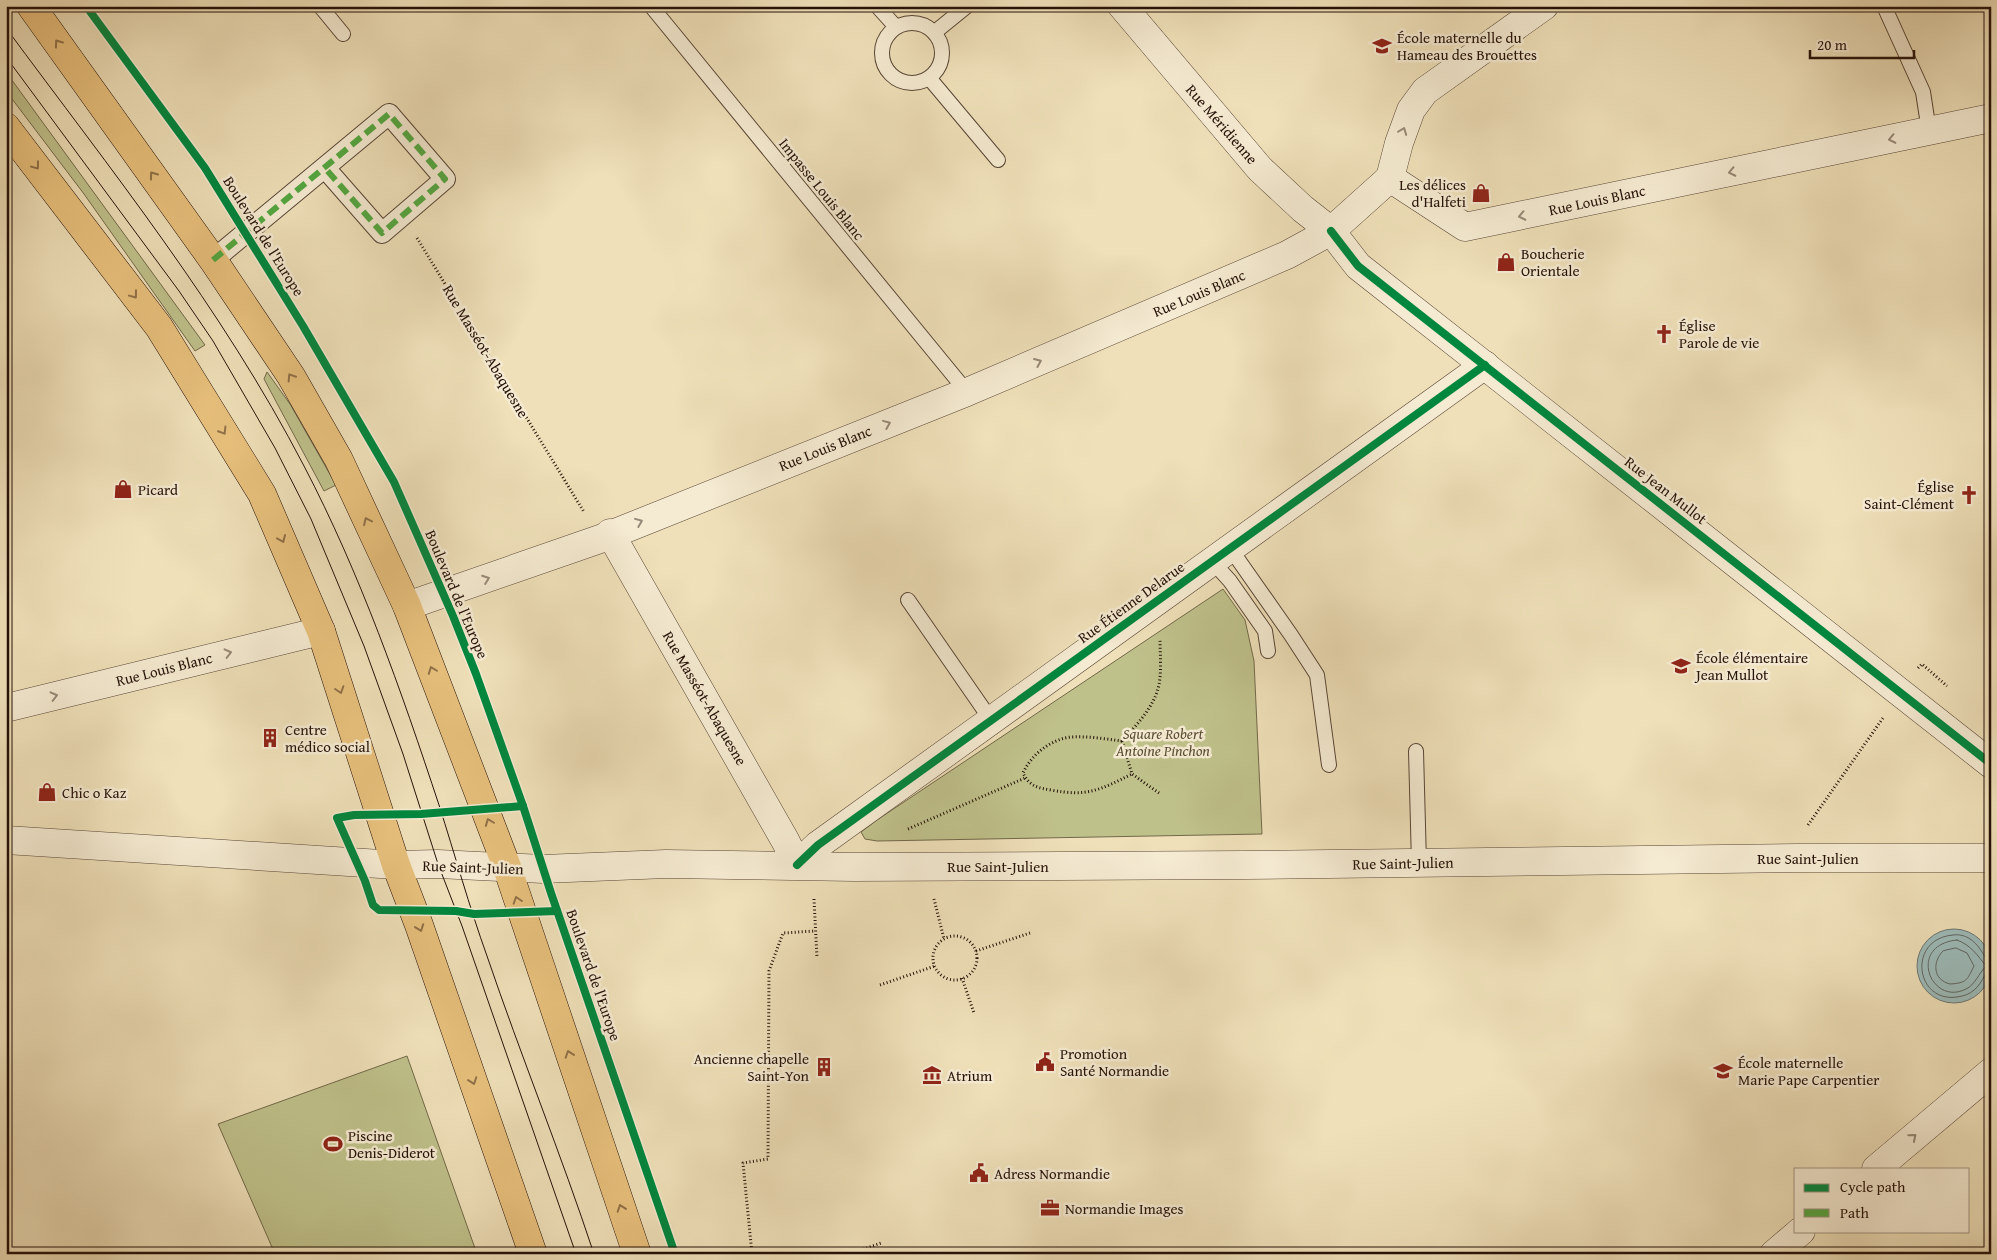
<svg xmlns="http://www.w3.org/2000/svg" width="1997" height="1260" viewBox="0 0 1997 1260" font-family="'Gentium Book Plus',serif">
  <style>
    .green { fill: #bfc18b; stroke: #72694a }
    .water { fill: #9dbbb9; stroke: #6d7773 }
    .lines { fill: none; stroke-linecap: round; stroke-linejoin: round }
    .shore { stroke: #616661; stroke-width: 1 }
    .service-casing { stroke: #584535; stroke-width: 16 }
    .pedestrian-casing { stroke: #584535; stroke-width: 22 }
    .minor-casing { stroke: #584535; stroke-width: 29 }
    .tertiary-casing { stroke: #584535; stroke-width: 29 }
    .primary-casing { stroke: #251109; stroke-width: 29 }
    .path { stroke: #251109; stroke-width: 3; stroke-dasharray: 1 2.5; stroke-linecap: butt }
    .service { stroke: #f5ebd2; stroke-width: 14 }
    .pedestrian { stroke: #f5ebd2; stroke-width: 20 }
    .minor { stroke: #f5ebd2; stroke-width: 28 }
    .tertiary { stroke: #f5ebd2; stroke-width: 28 }
    .primary { stroke: #e8c07c; stroke-width: 28 }
    .tram { stroke: #251109; stroke-width: 1 }
    .quiet { stroke: #53a841; stroke-width: 6; stroke-dasharray: 12 6; stroke-linecap: butt }
    .cycleway-casing { stroke: #f5ebd2; stroke-width: 11 }
    .cycleway { stroke: #00873e; stroke-width: 8 }
    .oneway { stroke: #907148 }
    .oneway2 { stroke: #978978 }
    .labels { text-anchor: middle; dominant-baseline: central; stroke-width: 5; stroke-linejoin: round; paint-order: stroke }
    .poi-label { font-size: 15px; fill: #251109; stroke: #f5ebd2; text-anchor: start }
    .street-label { font-size: 15px; fill: #251109; stroke: #f5ebd2 }
    .park-label { font-size: 15px; font-style: italic; fill: #5b4f36; stroke: #f5ebd2 }
  </style>
  <rect width="100%" height="100%" fill="#efe0b9"/>
  <filter id="stains"><feTurbulence type="fractalNoise" baseFrequency=".004" numOctaves="4"/><feColorMatrix values="0 0 0 0 .2 0 0 0 0 .09 0 0 0 0 .02 0 0 0 .5 -.17"/></filter>
  <radialGradient id="worn" r=".72"><stop offset=".6" stop-color="#630" stop-opacity="0"/><stop offset="1" stop-color="#630" stop-opacity=".3"/></radialGradient>
  <g class="green">
    <path d="M6,72L205,345L195,351L84,194L6,91Z"/>
    <path d="M267,372L290,404L336,485L324,491L264,379Z"/>
    <path d="M1223,589L1245,620L1254,661L1262,834L877,841L865,839L861,832L877,820Z"/>
    <path d="M407,1056L477,1254H275L218,1124Z"/>
  </g>
  <circle class="water" cx="1954" cy="966" r="37"/>
  <g class="lines">
    <g class="shore">
      <path d="M1957,940C1971,945 1978,956 1986,966C1979,973 1975,985 1966,989C1931,1007 1906,945 1957,940Z"/>
      <path d="M1956,948L1967,953L1974,966C1967,980 1967,983 1950,984C1933,980 1932,962 1943,951Z"/>
      <path d="M1991,958L1985,957C1978,944 1968,933 1953,935C1907,939 1915,1003 1957,997C1972,995 1978,988 1985,975L1991,974"/>
    </g>
    <g class="service-casing">
      <g id="service">
        <path d="M320,6L343,34"/>
        <path d="M651,6L967,392"/>
        <path d="M877,6L896,27"/>
        <path d="M1884,6L1923,92L1929,131"/>
        <circle cx="912" cy="53" r="30"/>
        <path d="M935,32L967,6"/>
        <path d="M930,79L998,160"/>
        <path d="M1230,548L1291,635L1317,675L1329,765"/>
        <path d="M1212,561L1230,581L1265,631L1268,651"/>
        <path d="M908,600L991,720"/>
        <path d="M1416,751L1419,863"/>
      </g>
    </g>
    <g class="pedestrian-casing">
      <path id="pedestrian" d="M213,260L389,114L445,179L382,233L325,168"/>
    </g>
    <g class="minor-casing">
      <g id="minor">
        <path d="M1122,6L1260,169L1303,209L1331,231L1358,266L1991,764"/>
        <path d="M1390,178L1465,227L1991,118"/>
        <path d="M1390,178L1399,143L1411,110L1425,91L1544,6"/>
        <path d="M610,533L786,842L797,865L818,845L1485,365"/>
        <path d="M407,606L600,539L967,392L1287,255L1331,231L1390,178"/>
        <path d="M6,708L321,631"/>
      </g>
    </g>
    <g class="tertiary-casing">
      <g id="tertiary">
        <path d="M6,840L396,865L438,864L543,869L666,864L854,867L1245,865L1798,858H1991"/>
        <path d="M1876,1169L1991,1072"/>
        <path d="M1774,1254L1801,1231"/>
      </g>
    </g>
    <g class="primary-casing">
      <g id="primary">
        <path d="M31,6L213,260L291,376L339,460L407,606L507,867L637,1254"/>
        <path d="M6,127L159,327L262,494L321,631L396,865L419,925L533,1254"/>
      </g>
    </g>
    <g class="path">
      <path d="M417,238L584,512"/>
      <path d="M1918,668L1922,664L1947,686"/>
      <path d="M1122,741C1106,739 1088,736 1071,737C1051,739 1031,755 1023,773C1029,786 1038,788 1051,790C1087,797 1100,790 1132,774"/>
      <path d="M1159,793L1132,774L1122,741C1134,728 1148,713 1155,697C1163,680 1160,658 1160,639"/>
      <path d="M1808,825L1883,718"/>
      <path d="M908,829L1025,778"/>
      <path d="M814,899L817,958"/>
      <path d="M934,899L944,939"/>
      <circle cx="955" cy="958" r="22"/>
      <path d="M976,951L1030,933"/>
      <path d="M962,978L974,1013"/>
      <path d="M880,985L935,966"/>
      <path d="M752,1254L743,1163L768,1159L769,971L783,933L815,931"/>
      <path d="M850,1254L881,1243"/>
    </g>
    <use href="#service" class="service"/>
    <use href="#pedestrian" class="pedestrian"/>
    <use href="#minor" class="minor"/>
    <use href="#tertiary" class="tertiary"/>
    <use href="#primary" class="primary"/>
    <g class="tram">
      <path d="M6,28C111,170 222,308 304,466C360,573 401,690 439,805C455,855 469,906 487,956C521,1056 561,1154 594,1254"/>
      <path d="M6,57L179,291L213,341L275,448L311,519L364,646L403,754L438,864L462,926L576,1254"/>
    </g>
    <path class="quiet" d="M213,260L389,114L445,179L382,233L325,168"/>
    <g class="cycleway-casing">
      <g id="cycleway">
        <path d="M86,6L205,168L303,326L394,482L453,616L476,674L523,806L551,893L675,1254"/>
        <path d="M1331,231L1358,266L1991,764"/>
        <path d="M523,806L421,814L354,815L337,818L365,881L373,905L379,910L456,911L474,914L557,911"/>
        <path d="M797,865L818,845L1485,365"/>
      </g>
    </g>
    <use href="#cycleway" class="cycleway"/>
  </g>
  <defs><path id="oneway-chevron" d="M-2-3.5L2.5 0L-2 3.5" fill="none" stroke-width="1.6" stroke-linecap="round" stroke-linejoin="round" transform="scale(1.25)"/></defs>
  <g class="oneway">
    <use href="#oneway-chevron" transform="translate(58 43) rotate(-126)"/>
    <use href="#oneway-chevron" transform="translate(36 166) rotate(53)"/>
    <use href="#oneway-chevron" transform="translate(153 175) rotate(-126)"/>
    <use href="#oneway-chevron" transform="translate(134 295) rotate(53)"/>
    <use href="#oneway-chevron" transform="translate(291 377) rotate(-122)"/>
    <use href="#oneway-chevron" transform="translate(223 431) rotate(58)"/>
    <use href="#oneway-chevron" transform="translate(367 521) rotate(-115)"/>
    <use href="#oneway-chevron" transform="translate(282 539) rotate(67)"/>
    <use href="#oneway-chevron" transform="translate(432 670) rotate(-111)"/>
    <use href="#oneway-chevron" transform="translate(340 690) rotate(72)"/>
    <use href="#oneway-chevron" transform="translate(489 822) rotate(-111)"/>
    <use href="#oneway-chevron" transform="translate(517 900) rotate(-108)"/>
    <use href="#oneway-chevron" transform="translate(420 928) rotate(70)"/>
    <use href="#oneway-chevron" transform="translate(569 1054) rotate(-109)"/>
    <use href="#oneway-chevron" transform="translate(473 1081) rotate(71)"/>
    <use href="#oneway-chevron" transform="translate(621 1208) rotate(-109)"/>
  </g>
  <g class="oneway2">
    <use href="#oneway-chevron" transform="translate(1403 131) rotate(-69)"/>
    <use href="#oneway-chevron" transform="translate(1892 139) rotate(168)"/>
    <use href="#oneway-chevron" transform="translate(1732 172) rotate(168)"/>
    <use href="#oneway-chevron" transform="translate(1522 216) rotate(168)"/>
    <use href="#oneway-chevron" transform="translate(1038 362) rotate(-23)"/>
    <use href="#oneway-chevron" transform="translate(887 424) rotate(-22)"/>
    <use href="#oneway-chevron" transform="translate(639 522) rotate(-22)"/>
    <use href="#oneway-chevron" transform="translate(486 579) rotate(-20)"/>
    <use href="#oneway-chevron" transform="translate(228 653) rotate(-14)"/>
    <use href="#oneway-chevron" transform="translate(54 696) rotate(-14)"/>
    <use href="#oneway-chevron" transform="translate(1913 1137) rotate(-40)"/>
  </g>
  <defs>
    <g id="school-bare" transform="scale(1.5)"><path d="M0-5L7-2L0 1L-7-2ZM-4 1L0 2.5L4 1V4Q0 6-4 4Z" fill="#8f2418" stroke="#f5ebd2" stroke-width="2.5" paint-order="stroke"/></g>
    <g id="shop-bare" transform="scale(1.5)"><path d="M-5-2.5h2.3a2.7 3.5 0 0 1 5.4 0H5L5.5 6h-11ZM-1.5-2.5h3a1.5 2.3 0 0 0-3 0Z" fill="#8f2418" stroke="#f5ebd2" stroke-width="2.5" paint-order="stroke"/></g>
    <g id="church-bare" transform="scale(1.5)"><path d="M-1.2-6h2.4v3.5h3.3v2.4h-3.3V6h-2.4V-.1h-3.3v-2.4h3.3Z" fill="#8f2418" stroke="#f5ebd2" stroke-width="2.5" paint-order="stroke"/></g>
    <g id="building-bare" transform="scale(1.5)"><path d="M-4-6H4V6H1V3H-1V6H-4ZM-2.5-4.3h1.7v1.8h-1.7ZM.8-4.3h1.7v1.8H.8ZM-2.5-1h1.7V.8h-1.7ZM.8-1h1.7V.8H.8Z" fill="#8f2418" stroke="#f5ebd2" stroke-width="2.5" paint-order="stroke"/></g>
    <g id="civic-bare" transform="scale(1.5)"><path d="M-.6-6.5H3V-4.5H.6V-3L4-1V1h2V6H-6V1h2V-1L-.6-3ZM-1.2 2.5V6h2.4V2.5Z" fill="#8f2418" stroke="#f5ebd2" stroke-width="2.5" paint-order="stroke"/></g>
    <g id="museum-bare" transform="scale(1.5)"><path d="M0-6L6-3V-2H-6V-3ZM-5-1h2V3h-2ZM-1-1h2V3h-2ZM3-1h2V3H3ZM-6 4H6V6H-6Z" fill="#8f2418" stroke="#f5ebd2" stroke-width="2.5" paint-order="stroke"/></g>
    <g id="stadium-bare" transform="scale(1.5)"><path d="M0-5a6.5 5 0 1 0 0 10a6.5 5 0 1 0 0-10ZM-3.5-1.8h7v3.6h-7Z" fill="#8f2418" stroke="#f5ebd2" stroke-width="2.5" paint-order="stroke"/></g>
    <g id="office-bare" transform="scale(1.5)"><path d="M-6-3h4V-5.5h4V-3h4V5H-6ZM-1-4.5V-3h2v-1.5ZM-6 0V1H6V0Z" fill="#8f2418" stroke="#f5ebd2" stroke-width="2.5" paint-order="stroke"/></g>
  </defs>
  <g fill-rule="evenodd">
    <use href="#school-bare" x="1382" y="46"/>
    <use href="#shop-bare" x="1481" y="193"/>
    <use href="#shop-bare" x="1506" y="262"/>
    <use href="#church-bare" x="1664" y="334"/>
    <use href="#shop-bare" x="123" y="489"/>
    <use href="#church-bare" x="1969" y="495"/>
    <use href="#school-bare" x="1681" y="666"/>
    <use href="#building-bare" x="270" y="738"/>
    <use href="#shop-bare" x="47" y="792"/>
    <use href="#civic-bare" x="1045" y="1062"/>
    <use href="#building-bare" x="824" y="1067"/>
    <use href="#school-bare" x="1723" y="1071"/>
    <use href="#museum-bare" x="932" y="1075"/>
    <use href="#stadium-bare" x="333" y="1144"/>
    <use href="#civic-bare" x="979" y="1173"/>
    <use href="#office-bare" x="1050" y="1208"/>
  </g>
  <g class="labels">
    <g class="poi-label">
      <text x="1397" y="37">École maternelle du<tspan x="1397" dy="17">Hameau des Brouettes</tspan></text>
      <text x="1466" y="184" text-anchor="end">Les délices<tspan x="1466" dy="17">d'Halfeti</tspan></text>
      <text x="1521" y="253">Boucherie<tspan x="1521" dy="17">Orientale</tspan></text>
      <text x="1679" y="325">Église<tspan x="1679" dy="17">Parole de vie</tspan></text>
      <text x="1954" y="486" text-anchor="end">Église<tspan x="1954" dy="17">Saint-Clément</tspan></text>
      <text x="138" y="489">Picard</text>
      <text x="1696" y="657">École élémentaire<tspan x="1696" dy="17">Jean Mullot</tspan></text>
      <text x="285" y="729">Centre<tspan x="285" dy="17">médico social</tspan></text>
      <text x="62" y="792">Chic o Kaz</text>
      <text x="1060" y="1053">Promotion<tspan x="1060" dy="17">Santé Normandie</tspan></text>
      <text x="809" y="1058" text-anchor="end">Ancienne chapelle<tspan x="809" dy="17">Saint-Yon</tspan></text>
      <text x="1738" y="1062">École maternelle<tspan x="1738" dy="17">Marie Pape Carpentier</tspan></text>
      <text x="947" y="1075">Atrium</text>
      <text x="348" y="1135">Piscine<tspan x="348" dy="17">Denis-Diderot</tspan></text>
      <text x="994" y="1173">Adress Normandie</text>
      <text x="1065" y="1208">Normandie Images</text>
    </g>
    <g class="street-label">
      <text transform="translate(1222 124) rotate(49)">Rue Méridienne</text>
      <text transform="translate(822 189) rotate(51)">Impasse Louis Blanc</text>
      <text transform="translate(1597 200) rotate(-12)">Rue Louis Blanc</text>
      <text transform="translate(264 236) rotate(58)">Boulevard de l'Europe</text>
      <text transform="translate(1199 293) rotate(-23)">Rue Louis Blanc</text>
      <text transform="translate(486 351) rotate(59)">Rue Masséot-Abaquesne</text>
      <text transform="translate(825 448) rotate(-22)">Rue Louis Blanc</text>
      <text transform="translate(1666 490) rotate(38)">Rue Jean Mullot</text>
      <text transform="translate(457 594) rotate(67)">Boulevard de l'Europe</text>
      <text transform="translate(1131 602) rotate(-36)">Rue Étienne Delarue</text>
      <text transform="translate(164 669) rotate(-14)">Rue Louis Blanc</text>
      <text transform="translate(705 698) rotate(60)">Rue Masséot-Abaquesne</text>
      <text x="1808" y="858">Rue Saint-Julien</text>
      <text transform="translate(1403 863) rotate(-1)">Rue Saint-Julien</text>
      <text x="998" y="866">Rue Saint-Julien</text>
      <text transform="translate(473 867) rotate(2)">Rue Saint-Julien</text>
      <text transform="translate(594 975) rotate(71)">Boulevard de l'Europe</text>
    </g>
    <g class="park-label">
      <text x="1163" y="733">Square Robert<tspan x="1163" dy="17">Antoine Pinchon</tspan></text>
    </g>
  </g>
  <rect width="1997" height="1260" fill="none" stroke="#efe0b9" stroke-width="25"/>
  <rect x="8" y="8" width="1982" height="1245" fill="none" stroke="#251109" stroke-width="2.5"/>
  <rect x="12" y="12" width="1972" height="1235" fill="none" stroke="#251109"/>
  <rect x="1794" y="1168" width="175" height="65" fill="#f5ebd2" stroke="#a29482"/>
  <rect x="1804" y="1184" width="25" height="8" fill="#00873e" stroke="#a29482"/>
  <text x="1840" y="1192" font-size="15" fill="#251109">Cycle path</text>
  <rect x="1804" y="1209" width="25" height="8" fill="#53a841" stroke="#a29482"/>
  <text x="1840" y="1218" font-size="15" fill="#251109">Path</text>
  <path d="M1810 50v8h104v-8" fill="none" stroke="#251109" stroke-width="2.5"/>
  <text x="1817" y="50" font-size="15" fill="#251109" stroke="#f5ebd2" stroke-width="4" paint-order="stroke">20 m</text>
  <rect width="100%" height="100%" filter="url(#stains)"/>
  <rect width="100%" height="100%" fill="url(#worn)"/>
</svg>
